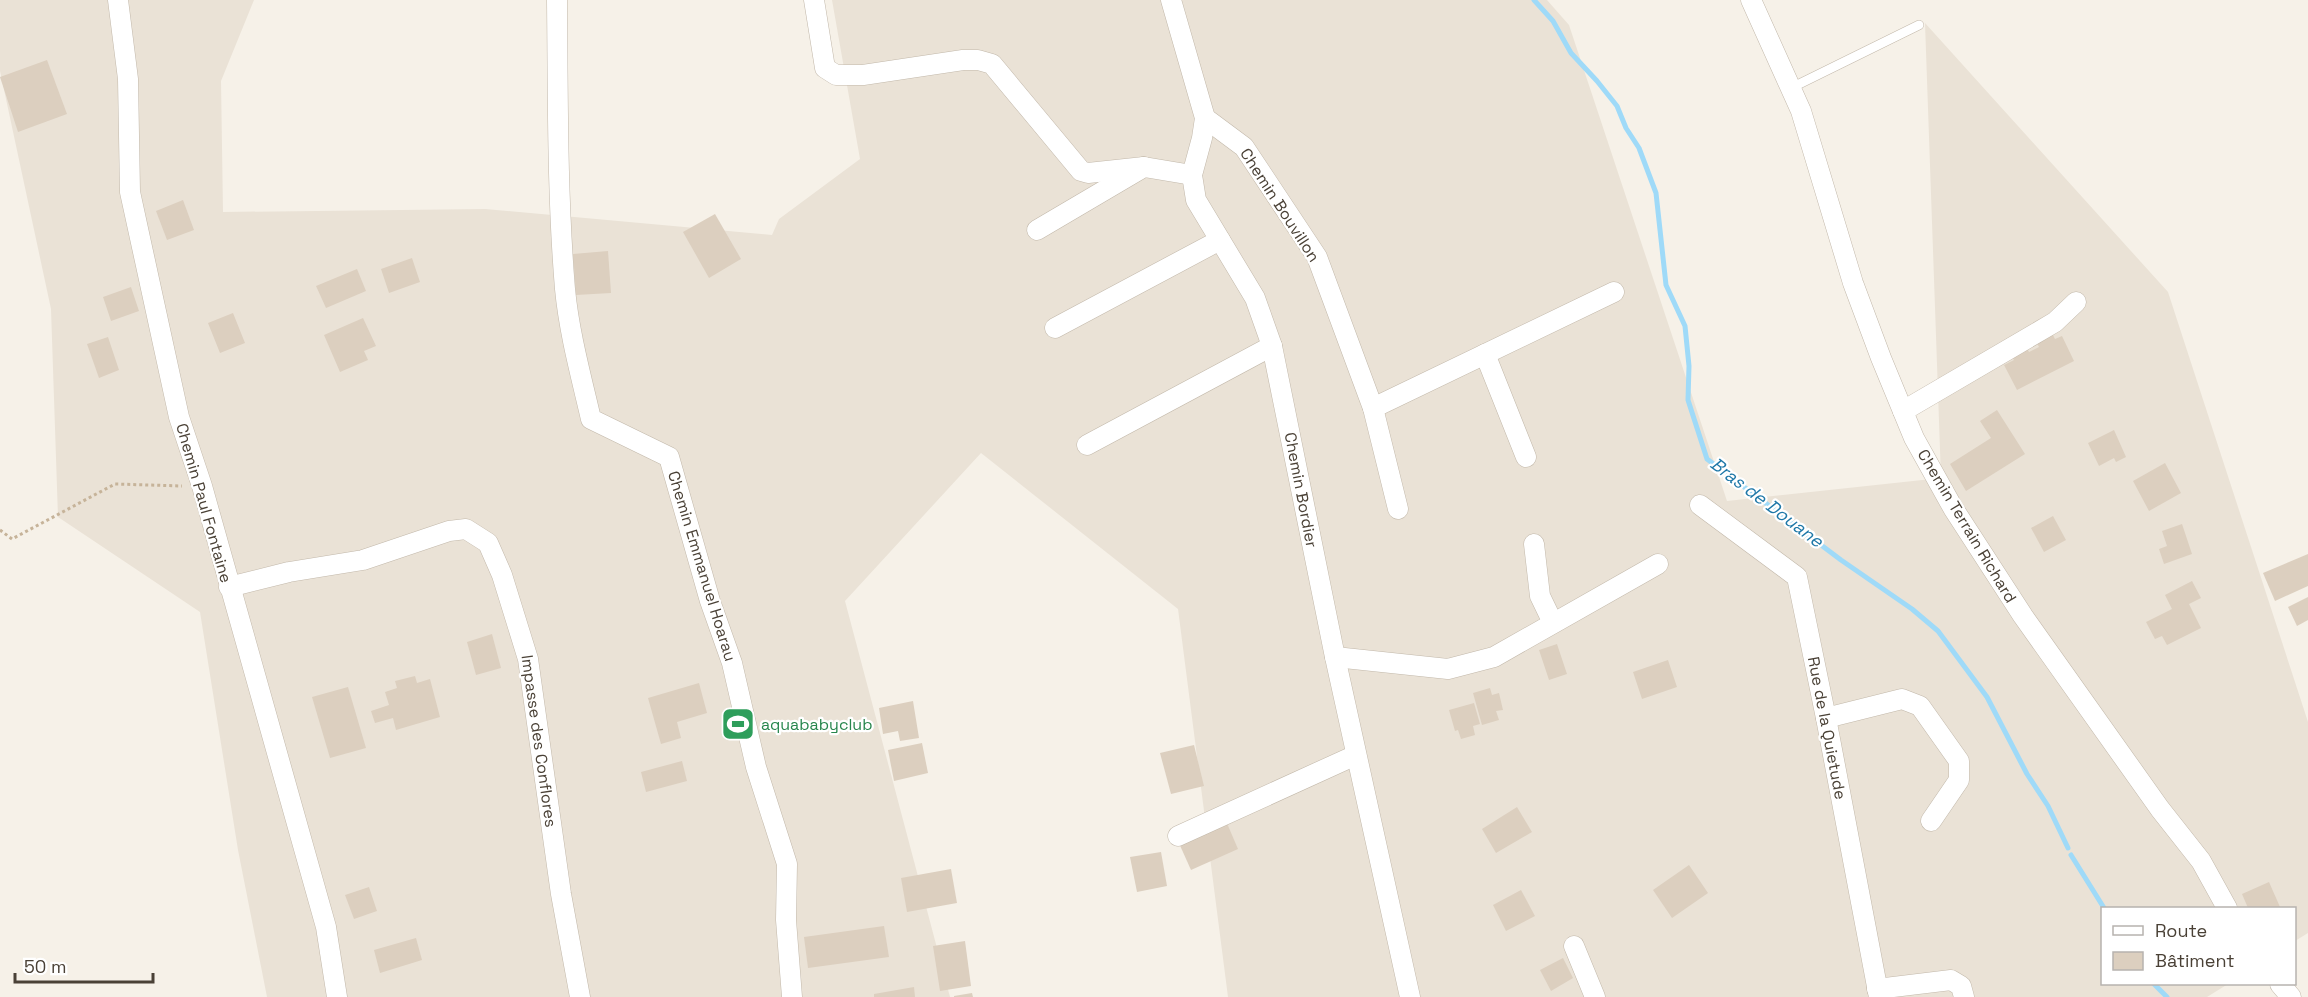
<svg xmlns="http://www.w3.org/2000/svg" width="2308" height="997" viewBox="0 0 2308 997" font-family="'Space Grotesk',sans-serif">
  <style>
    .residential { fill: #eae2d6 }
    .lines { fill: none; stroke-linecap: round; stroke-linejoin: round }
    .stream { stroke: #9fdaf8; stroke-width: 5 }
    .building { fill: #dccfbf }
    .lane-casing { stroke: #c2b8aa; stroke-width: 10 }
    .street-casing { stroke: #c2b8aa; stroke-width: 21 }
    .path { stroke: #c6b399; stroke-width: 3; stroke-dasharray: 3 3; stroke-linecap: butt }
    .lane { stroke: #fff; stroke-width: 9 }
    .street { stroke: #fff; stroke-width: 20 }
    .labels { text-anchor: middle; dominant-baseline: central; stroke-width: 4.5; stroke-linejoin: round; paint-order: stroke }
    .street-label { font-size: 16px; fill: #4a4136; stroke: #fff }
    .leisure-label { font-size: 16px; fill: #27864d; stroke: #fff; text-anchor: start }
    .water-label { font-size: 18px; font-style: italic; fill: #1f78a8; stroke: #fff }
  </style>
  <rect width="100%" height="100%" fill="#f6f1e8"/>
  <path class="residential" d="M0,0H254L221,81L223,212L485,209L772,235L779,219L860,159L832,0H1547L1569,25L1727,501L1941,478L1925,23L2168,292L2308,722V933L2295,941L2294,908H2102V984H2228L2207,997H1228L1178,609L981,453L845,601L950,997H267L238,850L200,612L58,517L51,309L0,71Z"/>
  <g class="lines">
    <g class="stream">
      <path d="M1534,0L1553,21L1571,53L1597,81L1617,106L1626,128L1639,148L1656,193L1666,285L1685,326L1689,366L1688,400L1707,459L1841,560L1912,609L1938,631L1987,697L2027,774L2048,806L2068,848"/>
      <path d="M2071,855L2104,908"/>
      <path d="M2154,984L2167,997"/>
    </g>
  </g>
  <g class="building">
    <path d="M47,60L67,114L18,132L0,77Z"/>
    <path d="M183,200L194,230L167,240L156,211Z"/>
    <path d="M715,214L741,259L709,278L683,232Z"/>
    <path d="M608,251L611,293L576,295L573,254Z"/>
    <path d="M412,258L420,282L389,293L381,269Z"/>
    <path d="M357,269L366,291L326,308L316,286Z"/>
    <path d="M131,287L139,311L111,321L103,297Z"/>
    <path d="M233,313L245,343L220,353L208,323Z"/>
    <path d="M363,318L376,346L364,351L368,360L340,372L324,335Z"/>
    <path d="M2050,329L2055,339L2062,336L2074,361L2017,390L2004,365L2014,360L2009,350L2024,342L2029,352L2039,347L2034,337Z"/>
    <path d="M108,337L119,370L99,378L87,344Z"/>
    <path d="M1997,410L2025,454L1966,491L1950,464L1991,438L1980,421Z"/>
    <path d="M2114,430L2126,457L2116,462L2114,458L2099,466L2088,443Z"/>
    <path d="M2165,463L2181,493L2149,511L2133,481Z"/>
    <path d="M2053,516L2066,540L2044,552L2031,528Z"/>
    <path d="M2182,524L2192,554L2164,564L2159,549L2167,546L2162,531Z"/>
    <path d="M2308,554V586L2275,601L2263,573Z"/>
    <path d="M2192,581L2201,598L2189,604L2201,628L2167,645L2162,636L2155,639L2146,622L2172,609L2165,595Z"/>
    <path d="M2308,597V620L2297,626L2288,607Z"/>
    <path d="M492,634L501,668L476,675L467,642Z"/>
    <path d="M1557,644L1567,674L1549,680L1539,650Z"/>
    <path d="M1668,660L1677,687L1642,699L1633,672Z"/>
    <path d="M415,676L417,683L430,679L440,717L396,730L393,718L375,723L371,711L389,705L385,692L397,688L395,681Z"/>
    <path d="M699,683L707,713L677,722L681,738L661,744L648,698Z"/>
    <path d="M348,687L366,748L330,758L312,697Z"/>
    <path d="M1490,688L1492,695L1499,693L1503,710L1496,711L1499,720L1482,725L1473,693Z"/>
    <path d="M913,701L919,738L900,741L898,731L883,734L879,708Z"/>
    <path d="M1474,703L1480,724L1473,726L1475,735L1461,739L1458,730L1455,731L1449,710Z"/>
    <path d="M922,743L928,773L894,781L888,750Z"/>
    <path d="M1194,745L1204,786L1171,794L1160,753Z"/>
    <path d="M682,761L687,781L646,792L641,772Z"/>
    <path d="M1517,807L1532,832L1496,853L1482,829Z"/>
    <path d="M1226,821L1238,849L1191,870L1178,841Z"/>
    <path d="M1161,852L1167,886L1137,892L1130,857Z"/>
    <path d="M1689,865L1708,893L1672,918L1653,890Z"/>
    <path d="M951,869L957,903L907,912L901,878Z"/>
    <path d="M2269,882L2280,907L2248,908L2242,894Z"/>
    <path d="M369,887L377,911L354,919L345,895Z"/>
    <path d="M1521,890L1535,916L1506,931L1493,905Z"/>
    <path d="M884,926L889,957L808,968L804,937Z"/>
    <path d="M416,938L422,960L380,973L374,950Z"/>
    <path d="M965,941L971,986L940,991L933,946Z"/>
    <path d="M1563,958L1573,978L1551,991L1540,970Z"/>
    <path d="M914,987L915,997H874V994Z"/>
    <path d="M972,993L973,997H954V996Z"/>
  </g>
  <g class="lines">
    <g class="lane-casing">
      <path id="lane" d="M1791,88L1919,25"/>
    </g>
    <g class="street-casing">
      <g id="street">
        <path d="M118,0L128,79L130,192L179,417L202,486L326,927L337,997"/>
        <path d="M557,0C558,96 557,193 565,289C569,332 581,376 591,419L669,457L710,601L732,663L756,767L787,864L786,920L792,997"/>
        <path d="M814,0L825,68L836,75H863L963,60H978L992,64L1081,171L1088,173L1144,167"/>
        <path d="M1171,0L1205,118L1202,138L1192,175L1196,200L1255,298L1272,346L1335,657L1410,997"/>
        <path d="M1751,0L1801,111L1853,283L1881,358L1914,438L1953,508L2023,616L2160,809L2201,861L2227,908"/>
        <path d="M1205,118L1244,147L1317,257L1373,408L1398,509"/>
        <path d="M1037,230L1144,167L1192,175"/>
        <path d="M1055,328L1220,240"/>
        <path d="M1485,354L1526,457"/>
        <path d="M1373,408L1614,292"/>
        <path d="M1903,411L2055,322L2076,302"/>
        <path d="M1087,445L1272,346"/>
        <path d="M1700,505L1797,577L1826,718L1879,997"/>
        <path d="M1534,544L1540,596L1553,623"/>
        <path d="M229,587L289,572L363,560L449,531L466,529L488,543L502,575L528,659L561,894L580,997"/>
        <path d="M1335,657L1448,669L1494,657L1658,564"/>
        <path d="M1826,718L1902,699L1920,706L1959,761V780L1931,821"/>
        <path d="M1178,836L1356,755"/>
        <path d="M1574,946L1595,997"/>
        <path d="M2280,984L2291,997"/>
        <path d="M1877,989L1951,980L1961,986L1964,997"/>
      </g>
    </g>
    <path class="path" d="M0,530L12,539L115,484L182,486"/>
    <use href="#lane" class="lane"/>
    <use href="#street" class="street"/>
  </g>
  <defs>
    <g id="stadium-square" transform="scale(1.725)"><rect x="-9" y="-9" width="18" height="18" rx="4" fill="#2e9e5b" stroke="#fff"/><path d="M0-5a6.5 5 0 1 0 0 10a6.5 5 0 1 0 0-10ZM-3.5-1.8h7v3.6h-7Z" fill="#fff"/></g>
  </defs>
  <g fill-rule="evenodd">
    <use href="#stadium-square" x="738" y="724"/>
  </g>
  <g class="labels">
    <g class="street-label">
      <text transform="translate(1280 205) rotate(57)">Chemin Bouvillon</text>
      <text transform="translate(1301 490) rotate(79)">Chemin Bordier</text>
      <text transform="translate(204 503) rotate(74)">Chemin Paul Fontaine</text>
      <text transform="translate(1967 526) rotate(59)">Chemin Terrain Richard</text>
      <text transform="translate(702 566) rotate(73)">Chemin Emmanuel Hoarau</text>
      <text transform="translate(1827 728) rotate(79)">Rue de la Quietude</text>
      <text transform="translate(539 741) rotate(82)">Impasse des Conflores</text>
    </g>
    <g class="leisure-label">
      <text x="761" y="724">aquababyclub</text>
    </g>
    <g class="water-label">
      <text transform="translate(1767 502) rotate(37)">Bras de Douane</text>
    </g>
  </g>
  <rect x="2101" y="907" width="195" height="78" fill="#ffffff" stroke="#b7b3af" stroke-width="1.5"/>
  <rect x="2113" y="926" width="30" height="9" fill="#ffffff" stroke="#b7b3af" stroke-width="1.5"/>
  <text x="2155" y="937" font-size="18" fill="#4a4136">Route</text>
  <rect x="2113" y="952" width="30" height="18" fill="#dccfbf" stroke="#b7b3af" stroke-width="1.5"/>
  <text x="2155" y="967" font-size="18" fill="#4a4136">Bâtiment</text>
  <path d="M15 973v9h138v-9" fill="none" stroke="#4a4136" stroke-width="3"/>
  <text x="24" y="973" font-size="18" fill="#4a4136" stroke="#ffffff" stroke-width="4.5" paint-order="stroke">50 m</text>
</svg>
